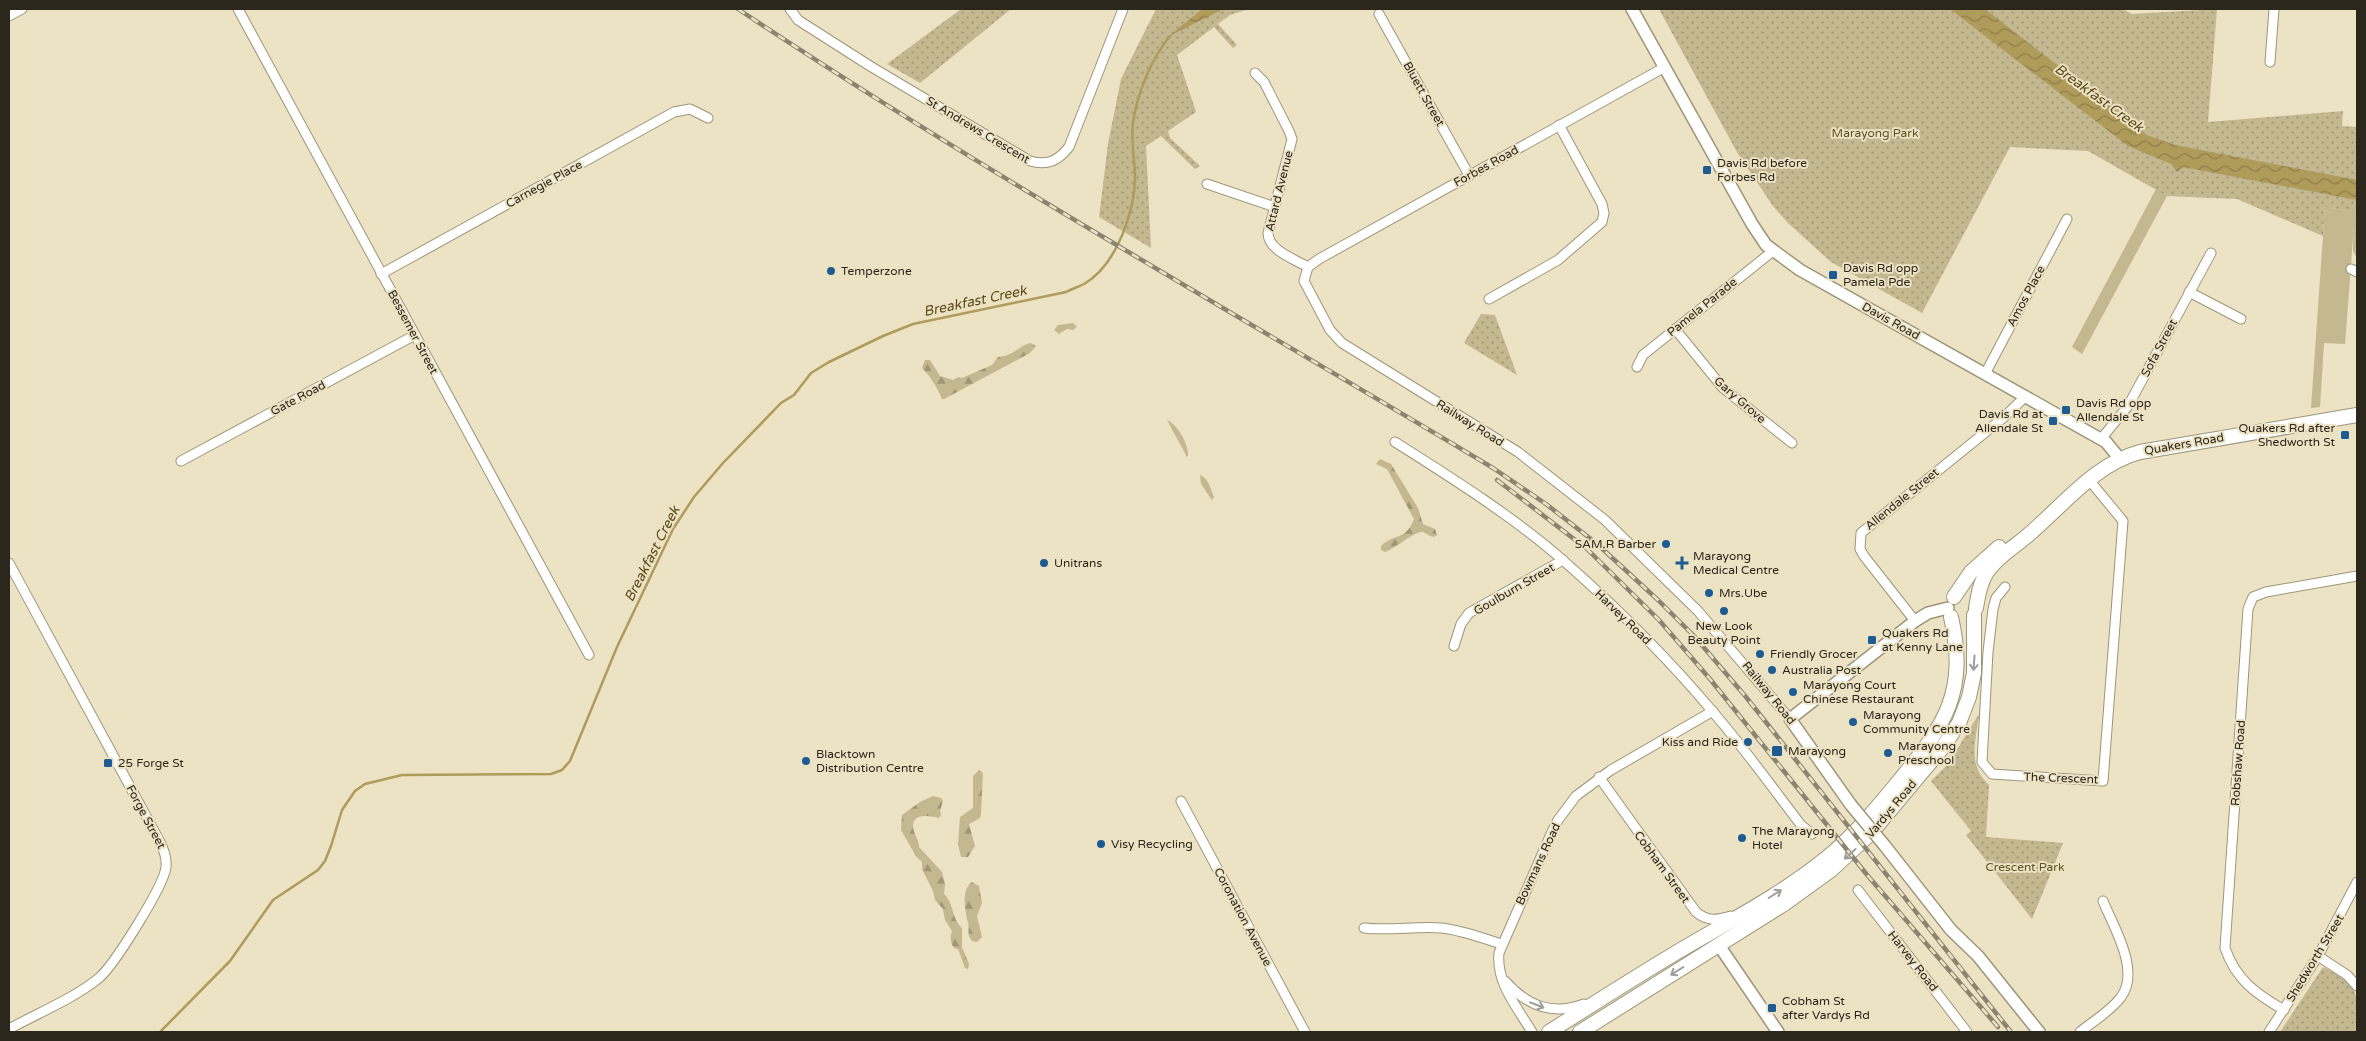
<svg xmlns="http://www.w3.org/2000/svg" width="2366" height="1041" viewBox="0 0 2366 1041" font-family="'Varela Round',sans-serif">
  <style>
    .grass { fill: #c4b891 }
    .forest { fill: url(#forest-firs) }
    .park { fill: url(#park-dots) }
    .water { fill: url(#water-waves) }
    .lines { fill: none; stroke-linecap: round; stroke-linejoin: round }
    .stream { stroke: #af9b5a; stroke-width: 2.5 }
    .minor-casing { stroke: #9e9578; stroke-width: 11 }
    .tertiary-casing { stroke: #9e9578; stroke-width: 14 }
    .secondary-casing { stroke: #9e9578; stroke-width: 16 }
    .minor { stroke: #fff; stroke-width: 9 }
    .tertiary { stroke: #fff; stroke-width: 11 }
    .secondary { stroke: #fff; stroke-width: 14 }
    .rail-casing { stroke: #8b8470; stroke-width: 4.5 }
    .rail { stroke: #ece2c4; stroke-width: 2.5; stroke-dasharray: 8; stroke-linecap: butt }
    .tertiary-bridge-casing { stroke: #9e9578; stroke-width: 14; stroke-linecap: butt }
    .tertiary-bridge { stroke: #fff; stroke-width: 11 }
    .oneway { stroke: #a09e99 }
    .poi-dot { fill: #1d5c92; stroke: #ece2c4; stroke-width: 2 }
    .labels { text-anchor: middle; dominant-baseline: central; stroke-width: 4; stroke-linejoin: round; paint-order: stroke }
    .street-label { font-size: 12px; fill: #2b271c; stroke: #ece2c4 }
    .park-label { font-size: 12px; fill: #625322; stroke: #ece2c4 }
    .poi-label { font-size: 12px; fill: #2b271c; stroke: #ece2c4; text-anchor: start }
    .water-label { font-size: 14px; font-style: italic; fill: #5c4d1b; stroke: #ece2c4 }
  </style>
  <defs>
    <pattern id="forest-firs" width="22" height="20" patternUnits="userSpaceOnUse" patternTransform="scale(1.25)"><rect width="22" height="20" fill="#c4b891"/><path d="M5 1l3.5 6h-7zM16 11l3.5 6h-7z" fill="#9f9676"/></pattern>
    <pattern id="park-dots" width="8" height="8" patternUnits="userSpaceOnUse" patternTransform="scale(1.25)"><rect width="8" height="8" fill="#c4b891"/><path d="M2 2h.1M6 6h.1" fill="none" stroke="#9f9676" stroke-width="1.8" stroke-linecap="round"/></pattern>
    <pattern id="water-waves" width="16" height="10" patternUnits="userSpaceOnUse" patternTransform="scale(1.25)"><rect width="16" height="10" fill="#af9b5a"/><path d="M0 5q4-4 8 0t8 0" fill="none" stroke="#8f7e4a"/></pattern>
  </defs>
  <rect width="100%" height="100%" fill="#ece2c4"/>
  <g class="grass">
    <path d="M2156,189L2167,196L2082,354L2072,347Z"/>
    <path d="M2325,207L2355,212L2345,344L2324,343L2320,407L2311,408Z"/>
  </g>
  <g class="forest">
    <path d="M1073,323L1077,327L1073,330L1067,329L1059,334L1054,330L1058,325Z"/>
    <path d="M1031,343L1036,346L1030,353L944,399H942C937,387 931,377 922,368L925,360H930L940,376L953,380L958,377L962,378L992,365L998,357C1015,356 1017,346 1031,343Z"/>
    <path d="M1167,420C1177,424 1191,447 1187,457Z"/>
    <path d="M1380,459L1391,464L1418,508L1423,524L1435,529L1437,535L1434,537C1429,536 1427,534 1423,532C1418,529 1394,549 1385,552L1381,550V546C1394,533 1405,542 1414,519L1387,469L1376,464Z"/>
    <path d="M1200,475C1209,479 1210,488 1214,497L1212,500L1201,484Z"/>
    <path d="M979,770L983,773L981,814L980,818L969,824L975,846L968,857H961L958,844L960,817L973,808V776Z"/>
    <path d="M933,796L941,798L943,801L940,811L941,815L939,818C931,816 912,812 913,827C914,835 919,839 919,847L942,872L945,884L944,894C955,905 951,918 962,928V947L969,964L968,969L965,968L958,949L954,948C950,942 950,937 952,931L945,920L943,909L935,900L933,891L922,869V862L916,856L901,830L902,815L920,802Z"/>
    <path d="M972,882L979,886L982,903L977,916L982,937L977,942L972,941C966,934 970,930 968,923C965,911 961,889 972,882Z"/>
  </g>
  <g class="park">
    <path d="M961,9H1011L920,83L887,64Z"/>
    <path d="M1156,9H1249L1230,15L1218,24L1237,45L1233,48L1214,27L1177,55L1196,112L1168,131L1170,138L1200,166L1195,169L1161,136L1146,146L1151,248L1099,217L1108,144L1121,79Z"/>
    <path d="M1659,9H2122L2132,14L2217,9L2208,122L2343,111L2342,126L2357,127V258L2353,251L2354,212L2325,207L2323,236L2237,199L2167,196L2088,151L2010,147L1922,313L1831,262L1788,223L1773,206L1738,154Z"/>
    <path d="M1481,314L1495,315L1517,375L1464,343Z"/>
    <path d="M1979,714C1976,741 1967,765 1989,785L1986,837L2063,843L2032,919L1966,835L1971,831L1931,781L1948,764Z"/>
    <path d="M2323,967C2362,987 2357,991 2357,1032H2280Z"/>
  </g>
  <g class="water">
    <path d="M1202,9H1224L1169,36Z"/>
    <path d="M1950,9H1985L2147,135L2175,145L2357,180V200L2183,167L2177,172L2171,164L2128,146Z"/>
  </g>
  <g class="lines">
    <path class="stream" d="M160,1032L230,961L273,900L318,870L325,861L331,846L342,810L355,791L365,784L402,775L551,774L562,770L570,761L617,647L673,529L694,497L723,463L781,403L794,395L811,373L829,362L883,336L913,324L1066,292C1072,289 1078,287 1084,284C1117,265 1136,209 1135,173C1134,156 1131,140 1133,123C1137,94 1151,59 1170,36"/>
    <g class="minor-casing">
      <g id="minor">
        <path d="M238,9L589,655"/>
        <path d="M790,9L798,20L870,66L1030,161C1047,166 1058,161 1069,147L1123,9"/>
        <path d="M1379,14L1469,175"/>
        <path d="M9,16L22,9"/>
        <path d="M2270,62L2274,9"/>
        <path d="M1665,67L1319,259L1308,267L1304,281L1330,330L1342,343L1518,452L1605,520L1698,611L1790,719"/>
        <path d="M1255,73L1264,82L1289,131L1292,139L1268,233C1268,250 1294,259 1308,267"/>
        <path d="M1207,184L1275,207"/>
        <path d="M2351,269L2357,272"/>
        <path d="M381,274L674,112L690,109L708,118"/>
        <path d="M2189,292L2241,319"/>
        <path d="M1489,299L1558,260L1602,222L1604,213L1602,204L1559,125"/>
        <path d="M1675,329L1723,388L1792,443"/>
        <path d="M1637,367L1643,355L1773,251"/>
        <path d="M1985,374L2067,219"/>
        <path d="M2101,439L2128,406L2211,253"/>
        <path d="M1395,442C1452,478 1514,517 1565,562C1617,608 1668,658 1713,712C1744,748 1772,787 1801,825L1812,834"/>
        <path d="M181,461L415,335"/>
        <path d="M9,563L160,842C164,850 167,858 166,867C164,886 114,965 99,978C73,999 38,1013 9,1029"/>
        <path d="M2005,587L1996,598L1993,609L1988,652L1982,762L1992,774L2103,781L2123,521L2090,481"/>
        <path d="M1915,621L1864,556L1860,549L1861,533L2003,418L2026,396"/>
        <path d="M1454,646L1461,624L1469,613L1563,560"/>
        <path d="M1599,777L1696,912C1708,922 1717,920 1731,916"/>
        <path d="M1181,801L1305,1032"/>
        <path d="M1858,890L1967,1032"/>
        <path d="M1364,928C1390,931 1416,926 1441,928C1462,930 1482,938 1501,944"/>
        <path d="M2318,956L2347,975L2357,986"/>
        <path d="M1505,981C1527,1006 1552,1016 1584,1004"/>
        <path d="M2284,1010C2256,994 2236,980 2225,948L2248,609L2253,597L2266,592L2357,576"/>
        <path d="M1532,1032C1517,1007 1496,983 1499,953L1551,834L1558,820L1576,796L1611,770L1713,711"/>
        <path d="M2080,1032C2093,1021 2111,1011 2121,997C2141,971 2113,926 2103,901"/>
        <path d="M2269,1032L2318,956L2357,882"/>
      </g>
    </g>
    <g class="tertiary-casing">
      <g id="tertiary">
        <path d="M1632,9L1752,224L1766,245L1800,270L2106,442L2120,459"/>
        <path d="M1851,805L1790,719L1915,621L1928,613L1948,608"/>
        <path d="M1885,846L1951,930L1978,956L2039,1032"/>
        <path d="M1718,944L1778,1032"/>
      </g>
    </g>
    <g class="secondary-casing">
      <g id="secondary">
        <path d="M1954,597L1971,572L1999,547"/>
        <path d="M1976,608C1978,596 1980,583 1987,572C1997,557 2013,548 2027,536C2062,507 2094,464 2140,452L2357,415"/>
        <path d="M1549,1032C1590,1006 1632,979 1674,954C1724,924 1778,897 1824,860C1853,837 1876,809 1899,781C1945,725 1968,692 1951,617"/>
        <path d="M1580,1032L1784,904L1831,870L1871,833L1943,747L1959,723L1969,697L1974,673V615"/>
      </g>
    </g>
    <use href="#minor" class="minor"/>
    <use href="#tertiary" class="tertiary"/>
    <use href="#secondary" class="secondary"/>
    <g class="rail-casing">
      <g id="rail">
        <path d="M738,9C983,172 1240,316 1493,468L1546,504L1596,543L1658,600L1694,636L1746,697L2011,1032"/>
        <path d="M1497,480L1587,549L1659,620L1710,679L1868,876L1998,1027"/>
      </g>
    </g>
    <use href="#rail" class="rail"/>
    <g class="tertiary-bridge-casing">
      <path id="tertiary-bridge" d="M1851,805L1885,846"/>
    </g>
    <use href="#tertiary-bridge" class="tertiary-bridge"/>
  </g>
  <defs><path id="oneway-shaft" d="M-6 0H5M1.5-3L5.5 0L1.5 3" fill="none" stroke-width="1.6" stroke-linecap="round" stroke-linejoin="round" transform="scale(1.25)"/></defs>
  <g class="oneway">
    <use href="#oneway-shaft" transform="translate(1974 663) rotate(94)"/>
    <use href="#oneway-shaft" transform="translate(1850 854) rotate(138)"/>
    <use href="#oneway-shaft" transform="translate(1775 894) rotate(-32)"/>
    <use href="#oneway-shaft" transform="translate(1677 971) rotate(148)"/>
    <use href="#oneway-shaft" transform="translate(1537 1005) rotate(21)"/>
  </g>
  <g class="poi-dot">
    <rect x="1702" y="165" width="10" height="10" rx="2.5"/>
    <circle cx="831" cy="271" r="5"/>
    <rect x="1828" y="270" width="10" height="10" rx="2.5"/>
    <rect x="2061" y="405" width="10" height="10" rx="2.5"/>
    <rect x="2048" y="416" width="10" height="10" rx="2.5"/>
    <rect x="2340" y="430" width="10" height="10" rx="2.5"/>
    <circle cx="1666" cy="544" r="5"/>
    <circle cx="1044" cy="563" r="5"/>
    <path d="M1679.5 555.5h5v5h5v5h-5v5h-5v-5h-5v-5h5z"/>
    <circle cx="1709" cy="593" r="5"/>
    <circle cx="1724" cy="611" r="5"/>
    <rect x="1867" y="635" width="10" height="10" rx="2.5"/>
    <circle cx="1760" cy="654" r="5"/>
    <circle cx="1772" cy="670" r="5"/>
    <circle cx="1793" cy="692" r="5"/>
    <circle cx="1853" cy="722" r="5"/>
    <circle cx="1748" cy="742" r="5"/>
    <rect x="1771" y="745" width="12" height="12" rx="2.5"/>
    <circle cx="1888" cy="753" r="5"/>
    <circle cx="806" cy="761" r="5"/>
    <rect x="103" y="758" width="10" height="10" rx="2.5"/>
    <circle cx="1742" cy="838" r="5"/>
    <circle cx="1101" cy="844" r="5"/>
    <rect x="1767" y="1003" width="10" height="10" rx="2.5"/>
  </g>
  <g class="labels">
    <g class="street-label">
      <text transform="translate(1424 94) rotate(61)">Bluett Street</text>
      <text transform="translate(978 130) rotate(31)">St Andrews Crescent</text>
      <text transform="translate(1486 166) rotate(-29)">Forbes Road</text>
      <text transform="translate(544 184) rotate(-29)">Carnegie Place</text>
      <text transform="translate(1279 191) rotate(-76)">Attard Avenue</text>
      <text transform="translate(2026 296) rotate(-62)">Amos Place</text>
      <text transform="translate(1702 307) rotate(-39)">Pamela Parade</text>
      <text transform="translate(1891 321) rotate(29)">Davis Road</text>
      <text transform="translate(413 332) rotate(62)">Bessemer Street</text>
      <text transform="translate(2159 348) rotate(-62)">Sofa Street</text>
      <text transform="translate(298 398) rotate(-28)">Gate Road</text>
      <text transform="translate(1740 400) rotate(41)">Gary Grove</text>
      <text transform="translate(1470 423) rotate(32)">Railway Road</text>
      <text transform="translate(2184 444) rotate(-10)">Quakers Road</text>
      <text transform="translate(1902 499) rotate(-39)">Allendale Street</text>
      <text transform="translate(1514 589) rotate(-30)">Goulburn Street</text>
      <text transform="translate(1623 617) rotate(44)">Harvey Road</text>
      <text transform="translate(1769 693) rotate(51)">Railway Road</text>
      <text transform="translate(2238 763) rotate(-86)">Robshaw Road</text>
      <text transform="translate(2061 778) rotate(2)">The Crescent</text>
      <text transform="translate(1891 809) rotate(-50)">Vardys Road</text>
      <text transform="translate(146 817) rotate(62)">Forge Street</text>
      <text transform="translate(1538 864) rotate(-65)">Bowmans Road</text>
      <text transform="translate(1662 867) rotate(54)">Cobham Street</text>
      <text transform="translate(1243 917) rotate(62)">Coronation Avenue</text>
      <text transform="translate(2315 958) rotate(-59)">Shedworth Street</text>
      <text transform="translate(1913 961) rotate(52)">Harvey Road</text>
    </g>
    <g class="park-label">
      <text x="1875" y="133">Marayong Park</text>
      <text x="2025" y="867">Crescent Park</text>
    </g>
    <g class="poi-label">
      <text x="1717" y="163">Davis Rd before<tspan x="1717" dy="14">Forbes Rd</tspan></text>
      <text x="1843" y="268">Davis Rd opp<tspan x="1843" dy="14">Pamela Pde</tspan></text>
      <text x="841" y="271">Temperzone</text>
      <text x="2076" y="403">Davis Rd opp<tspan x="2076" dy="14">Allendale St</tspan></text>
      <text x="2043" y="414" text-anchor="end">Davis Rd at<tspan x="2043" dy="14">Allendale St</tspan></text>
      <text x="2335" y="428" text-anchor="end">Quakers Rd after<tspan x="2335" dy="14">Shedworth St</tspan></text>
      <text x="1656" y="544" text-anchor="end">SAM.R Barber</text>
      <text x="1693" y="556">Marayong<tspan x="1693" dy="14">Medical Centre</tspan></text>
      <text x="1054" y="563">Unitrans</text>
      <text x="1719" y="593">Mrs.Ube</text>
      <text x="1724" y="626" text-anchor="middle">New Look<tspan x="1724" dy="14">Beauty Point</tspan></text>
      <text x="1882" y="633">Quakers Rd<tspan x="1882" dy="14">at Kenny Lane</tspan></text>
      <text x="1770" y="654">Friendly Grocer</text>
      <text x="1782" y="670">Australia Post</text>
      <text x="1803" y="685">Marayong Court<tspan x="1803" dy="14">Chinese Restaurant</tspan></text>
      <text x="1863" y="715">Marayong<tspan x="1863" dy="14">Community Centre</tspan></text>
      <text x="1738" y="742" text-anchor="end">Kiss and Ride</text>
      <text x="1898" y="746">Marayong<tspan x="1898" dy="14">Preschool</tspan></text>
      <text x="1788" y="751">Marayong</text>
      <text x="816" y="754">Blacktown<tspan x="816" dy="14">Distribution Centre</tspan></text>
      <text x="118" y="763">25 Forge St</text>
      <text x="1752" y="831">The Marayong<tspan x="1752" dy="14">Hotel</tspan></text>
      <text x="1111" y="844">Visy Recycling</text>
      <text x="1782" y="1001">Cobham St<tspan x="1782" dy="14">after Vardys Rd</tspan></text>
    </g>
    <g class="water-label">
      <text transform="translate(2099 98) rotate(36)">Breakfast Creek</text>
      <text transform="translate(975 301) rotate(-12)">Breakfast Creek</text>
      <text transform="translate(652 554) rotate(-63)">Breakfast Creek</text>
    </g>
  </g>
  <rect width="2366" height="1041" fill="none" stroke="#2b271c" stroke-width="20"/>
</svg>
